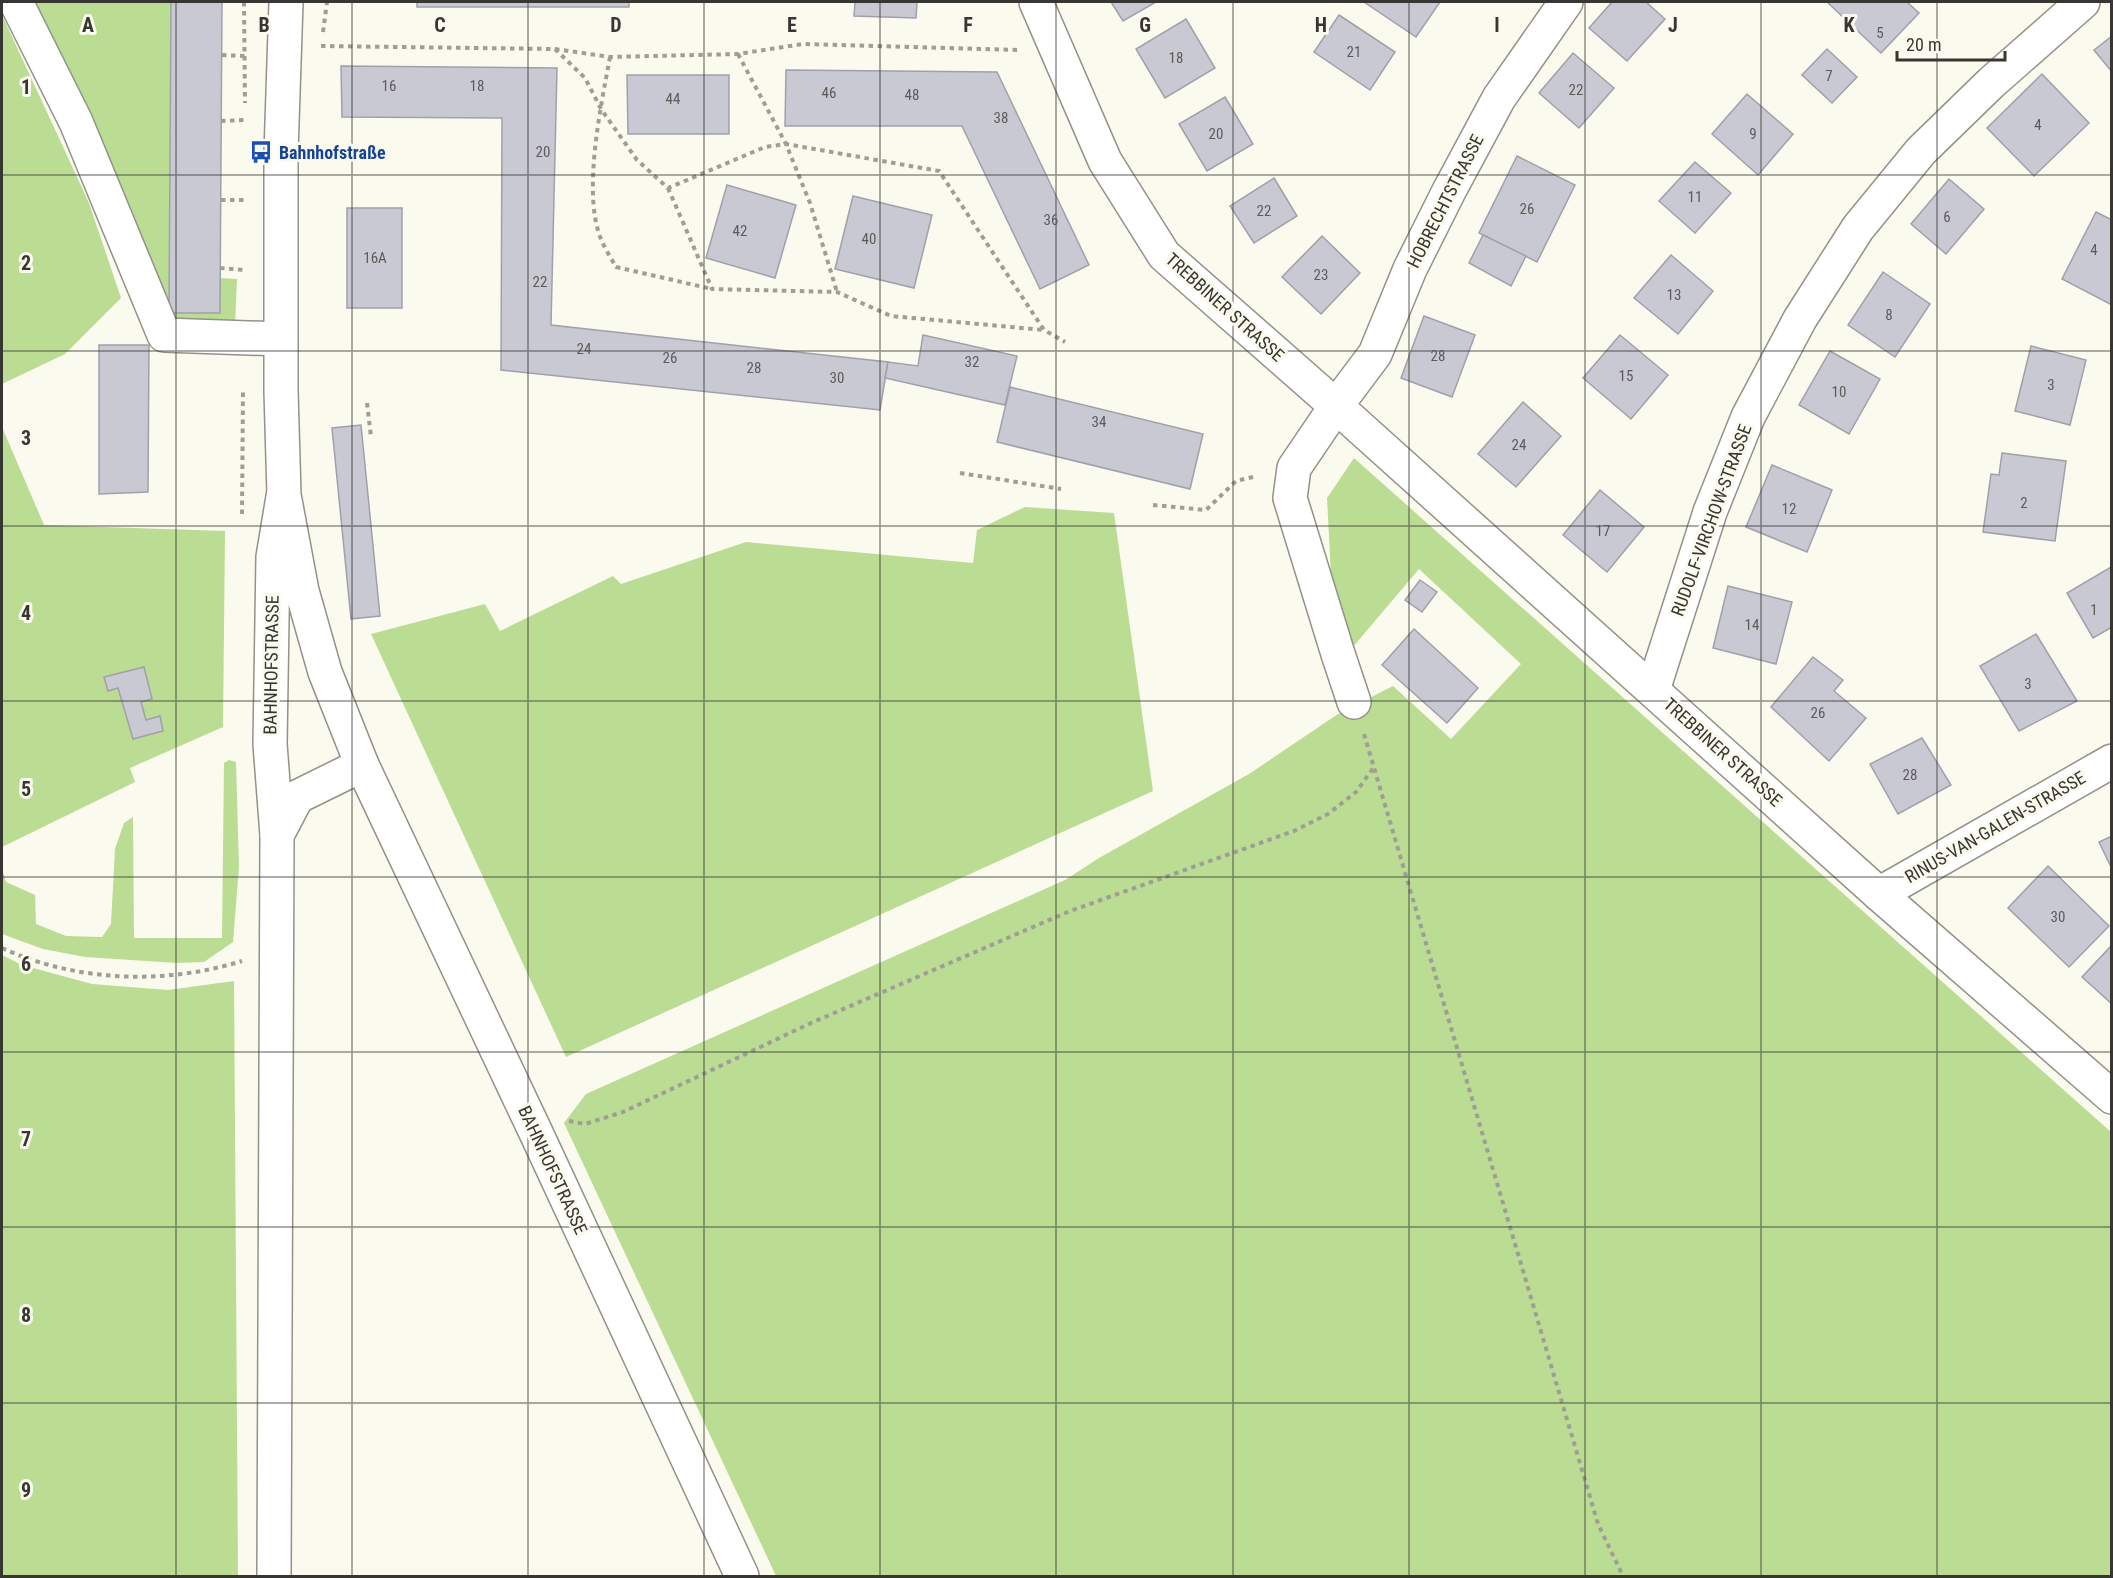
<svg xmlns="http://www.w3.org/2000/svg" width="2113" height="1578" viewBox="0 0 2113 1578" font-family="'Roboto Condensed',sans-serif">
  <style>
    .green { fill: #badc93 }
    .building { fill: #c9c9d3; stroke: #a1a0aa; stroke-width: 1.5 }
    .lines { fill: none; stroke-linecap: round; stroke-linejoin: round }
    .minor-casing { stroke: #939288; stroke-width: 36 }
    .major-casing { stroke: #939288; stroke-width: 36 }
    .path { stroke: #9f9e96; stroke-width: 4; stroke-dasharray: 4.5 4.5; stroke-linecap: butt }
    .minor { stroke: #fff; stroke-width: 33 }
    .major { stroke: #fff; stroke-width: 33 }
    .grid { fill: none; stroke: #373632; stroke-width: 1.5; stroke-opacity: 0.55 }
    .labels { text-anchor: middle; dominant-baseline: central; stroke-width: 6; stroke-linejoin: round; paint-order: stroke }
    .number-label { font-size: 15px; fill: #5c5b5a }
    .transit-label { font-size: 18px; font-weight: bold; fill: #164399; stroke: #fbfaef; text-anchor: start }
    .street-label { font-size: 18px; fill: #373632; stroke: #fbfaef }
    .grid-label { font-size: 20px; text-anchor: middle; font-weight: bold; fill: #373632; stroke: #fbfaef; stroke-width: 6; stroke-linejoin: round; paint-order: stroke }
  </style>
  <rect width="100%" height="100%" fill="#fbfaef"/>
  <g class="green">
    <path d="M28,2H171L169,312L219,313L220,278L237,279L235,327L168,326Z"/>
    <path d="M2,15L89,203L121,298L65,354L2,384Z"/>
    <path d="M2,427L44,525L225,531L223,727L130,768L135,782L2,847Z"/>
    <path d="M1354,458L2111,1132V1576H776L564,1123L586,1094L1065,880L1099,858L1249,774L1338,714L1393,686L1451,739L1521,664L1419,569L1352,648L1331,575L1327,498Z"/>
    <path d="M1025,507L1114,513L1153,791L566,1057L371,634L485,604L500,631L613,576L621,584L746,542L973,563L977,530Z"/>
    <path d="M229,760L236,762L239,867L233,942L204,962L177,963L85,957L43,949L2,934V868L6,882L35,895L36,924L66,936L102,937L111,924L115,849L124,823L133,817L134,938H222L224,763Z"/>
    <path d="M2,955L22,965L92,984L168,990L234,981L238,1576H2Z"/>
  </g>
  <g class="building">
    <path d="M171,2H222L220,313H169Z"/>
    <rect x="417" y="2" width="212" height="5"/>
    <path d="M855,2H917L916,18L854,16Z"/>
    <path d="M1111,2H1156L1123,21Z"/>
    <path d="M1364,2H1440L1416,37Z"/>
    <path d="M1612,2H1646L1665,19L1627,61L1589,28Z"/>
    <path d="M1827,2H1907L1919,13L1881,53Z"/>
    <path d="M1339,15L1395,52L1370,90L1314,52Z"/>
    <path d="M1186,19L1215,68L1165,98L1136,49Z"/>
    <path d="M2112,36V72L2094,50Z"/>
    <path d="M1827,49L1857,77L1832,103L1802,75Z"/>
    <path d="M1573,53L1614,88L1579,128L1539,93Z"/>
    <path d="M341,66L557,68L551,325L888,362L880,410L501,370L502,118L342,117Z"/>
    <path d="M786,70L997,72L1089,265L1040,289L962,126H785Z"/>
    <path d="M2042,74L2089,123L2034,176L1987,128Z"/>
    <path d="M627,75H729V134H628Z"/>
    <path d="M1747,94L1793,134L1758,175L1712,134Z"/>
    <path d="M1225,97L1253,144L1207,171L1179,124Z"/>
    <path d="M1517,156L1575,185L1537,262L1479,233Z"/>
    <path d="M1695,162L1731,193L1695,233L1659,201Z"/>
    <path d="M1274,178L1297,216L1254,243L1230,206Z"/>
    <path d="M1949,179L1984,209L1946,254L1911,224Z"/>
    <path d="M727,185L796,205L775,278L706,258Z"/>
    <path d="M853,196L932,215L914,288L835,269Z"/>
    <rect x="347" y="208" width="55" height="100"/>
    <path d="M2096,212L2112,220V305L2062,279Z"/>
    <path d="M1483,235L1526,256L1511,286L1469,263Z"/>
    <path d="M1322,236L1360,273L1321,314L1282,277Z"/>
    <path d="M1671,255L1713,291L1678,334L1634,298Z"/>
    <path d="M1883,272L1930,304L1895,357L1848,325Z"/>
    <path d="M1424,316L1475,335L1452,397L1401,378Z"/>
    <path d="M923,335L1017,356L1005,405L885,378L888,362L918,366Z"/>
    <path d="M1620,335L1668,375L1631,419L1583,378Z"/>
    <path d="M99,345H149L148,492L99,494Z"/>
    <path d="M2031,346L2086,360L2070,425L2015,411Z"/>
    <path d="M1830,351L1880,379L1849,434L1799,405Z"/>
    <path d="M1010,387L1203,434L1190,489L997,442Z"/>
    <path d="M1523,402L1561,436L1516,487L1478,454Z"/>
    <path d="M361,425L380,616L351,619L332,428Z"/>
    <path d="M2002,453L2066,461L2055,541L1983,532L1991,474L1999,475Z"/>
    <path d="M1772,465L1832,490L1807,552L1746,527Z"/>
    <path d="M1600,490L1644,527L1607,572L1563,535Z"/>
    <path d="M2111,567L2112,627L2093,638L2067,593Z"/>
    <path d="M1420,580L1437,592L1422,612L1405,600Z"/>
    <path d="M1728,586L1792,602L1776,664L1713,648Z"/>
    <path d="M1414,629L1478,688L1447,723L1382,665Z"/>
    <path d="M2036,634L2077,701L2019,731L1980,666Z"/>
    <path d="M1813,657L1843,680L1834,691L1866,718L1829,761L1771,707Z"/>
    <path d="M144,667L152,699L141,702L146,720L160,716L163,731L133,739L118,688L108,691L104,677Z"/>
    <path d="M1922,738L1951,785L1898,814L1870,764Z"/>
    <path d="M2112,836V869L2099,842Z"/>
    <path d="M2048,866L2109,926L2069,967L2008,908Z"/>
    <path d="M2112,945V1004L2082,977Z"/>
  </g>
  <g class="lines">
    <g class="minor-casing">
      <g id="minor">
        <path d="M16,2L76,122L164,335L280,339"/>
        <path d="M1036,2L1105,161L1164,255L1336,406L1879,894L2112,1097"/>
        <path d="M1653,690L1710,512L1748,417L1800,319L1858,228L1921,151L1991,83L2083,2"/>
        <path d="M1354,702L1338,654L1290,498L1294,468L1336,406L1375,354L1410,269L1449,191L1499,98L1566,2"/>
        <path d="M277,835L297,797L362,765"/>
        <path d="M1879,894L2112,761"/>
        <path d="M274,1576L277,835L270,744L273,557L283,497"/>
      </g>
    </g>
    <g class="major-casing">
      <path id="major" d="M286,2L281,153V391L284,495L302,591L325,672L362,765L538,1137L742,1576"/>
    </g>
    <g class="path">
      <path d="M244,2L245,103"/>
      <path d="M323,32L327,2"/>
      <path d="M321,46L555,49L610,57L738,54L803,44L1021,50"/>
      <path d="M555,49L585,78L601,109L637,160L668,188L765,147L786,144L939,171L1044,330L1065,342"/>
      <path d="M738,54L786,144L810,203L837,292"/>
      <path d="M222,55L245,56"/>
      <path d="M610,57C601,106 582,193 601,239C605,249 611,258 616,267L712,289"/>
      <path d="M221,121L245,120"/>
      <path d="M668,188L712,289L837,292L891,316L1044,330"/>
      <path d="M221,200H245"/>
      <path d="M220,268L244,270"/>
      <path d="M367,403L371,437"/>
      <path d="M960,473L1061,489"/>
      <path d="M1153,505L1206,510L1236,481L1257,476"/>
      <path d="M242,514L243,392"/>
      <path d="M1364,734L1598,1524L1623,1576"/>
      <path d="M2,948C76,982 165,985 242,961"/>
      <path d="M569,1121L585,1124L623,1112L811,1023L1070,911L1294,831L1328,814L1356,792L1374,767"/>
    </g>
    <use href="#minor" class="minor"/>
    <use href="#major" class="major"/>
  </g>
  <path class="grid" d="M176,2V1576M352,2V1576M528,2V1576M704,2V1576M880,2V1576M1056,2V1576M1233,2V1576M1409,2V1576M1585,2V1576M1761,2V1576M1937,2V1576M2,175H2112M2,351H2112M2,526H2112M2,701H2112M2,877H2112M2,1052H2112M2,1227H2112M2,1403H2112"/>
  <defs>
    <g id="bus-bare" transform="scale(1.8)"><path d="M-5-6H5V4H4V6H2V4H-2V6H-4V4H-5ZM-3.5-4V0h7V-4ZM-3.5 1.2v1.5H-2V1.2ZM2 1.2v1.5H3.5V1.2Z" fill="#1a4fb4" stroke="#fbfaef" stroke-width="2.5" paint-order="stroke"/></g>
  </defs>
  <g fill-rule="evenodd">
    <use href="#bus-bare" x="261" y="152"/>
  </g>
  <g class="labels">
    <g class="number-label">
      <text x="1880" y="33">5</text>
      <text x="1354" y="52">21</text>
      <text x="1176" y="58">18</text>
      <text x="1829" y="76">7</text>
      <text x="389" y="86">16</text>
      <text x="477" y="86">18</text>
      <text x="1576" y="90">22</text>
      <text x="829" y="93">46</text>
      <text x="912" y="95">48</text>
      <text x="673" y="99">44</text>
      <text x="1001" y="118">38</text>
      <text x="2038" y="125">4</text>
      <text x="1216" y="134">20</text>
      <text x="1753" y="134">9</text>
      <text x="543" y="152">20</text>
      <text x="1695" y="197">11</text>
      <text x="1527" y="209">26</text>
      <text x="1264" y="211">22</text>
      <text x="1947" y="217">6</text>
      <text x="1051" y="220">36</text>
      <text x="740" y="231">42</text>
      <text x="869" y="239">40</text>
      <text x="2094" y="250">4</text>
      <text x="375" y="258">16A</text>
      <text x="1321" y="275">23</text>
      <text x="540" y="282">22</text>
      <text x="1674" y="295">13</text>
      <text x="1889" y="315">8</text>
      <text x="584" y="349">24</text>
      <text x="1438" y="356">28</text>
      <text x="670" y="358">26</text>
      <text x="972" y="362">32</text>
      <text x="754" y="368">28</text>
      <text x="1626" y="376">15</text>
      <text x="837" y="378">30</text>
      <text x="2051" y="385">3</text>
      <text x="1839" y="392">10</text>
      <text x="1099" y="422">34</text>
      <text x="1519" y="445">24</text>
      <text x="2024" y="503">2</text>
      <text x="1789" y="509">12</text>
      <text x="1603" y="531">17</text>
      <text x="2094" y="610">1</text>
      <text x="1752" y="625">14</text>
      <text x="2028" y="684">3</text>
      <text x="1818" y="713">26</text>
      <text x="1910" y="775">28</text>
      <text x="2058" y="917">30</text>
    </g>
    <g class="transit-label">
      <text x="279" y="152">Bahnhofstraße</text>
    </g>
    <g class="street-label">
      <text transform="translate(1445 201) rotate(-63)">HOBRECHTSTRASSE</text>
      <text transform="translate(1225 307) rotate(42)">TREBBINER STRASSE</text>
      <text transform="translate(1711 520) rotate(-70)">RUDOLF-VIRCHOW-STRASSE</text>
      <text transform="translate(271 665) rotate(-89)">BAHNHOFSTRASSE</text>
      <text transform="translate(1723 752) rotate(42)">TREBBINER STRASSE</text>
      <text transform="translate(1995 827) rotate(-30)">RINUS-VAN-GALEN-STRASSE</text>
      <text transform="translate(553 1170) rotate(65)">BAHNHOFSTRASSE</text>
    </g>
  </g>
  <g class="grid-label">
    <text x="88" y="32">A</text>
    <text x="264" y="32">B</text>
    <text x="440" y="32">C</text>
    <text x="616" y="32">D</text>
    <text x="792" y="32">E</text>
    <text x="968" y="32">F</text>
    <text x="1145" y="32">G</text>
    <text x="1321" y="32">H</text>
    <text x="1497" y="32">I</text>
    <text x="1673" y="32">J</text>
    <text x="1849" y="32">K</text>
    <text x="26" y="94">1</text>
    <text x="26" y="270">2</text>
    <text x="26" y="445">3</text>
    <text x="26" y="620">4</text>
    <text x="26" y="796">5</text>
    <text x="26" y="971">6</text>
    <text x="26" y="1146">7</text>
    <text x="26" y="1322">8</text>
    <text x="26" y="1497">9</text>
  </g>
  <rect width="2113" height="1578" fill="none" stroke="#373632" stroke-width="6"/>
  <path d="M1897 51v9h108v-9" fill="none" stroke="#373632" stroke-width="3"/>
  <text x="1906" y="51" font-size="18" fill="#373632" stroke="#fbfaef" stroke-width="4.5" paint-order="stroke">20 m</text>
</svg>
